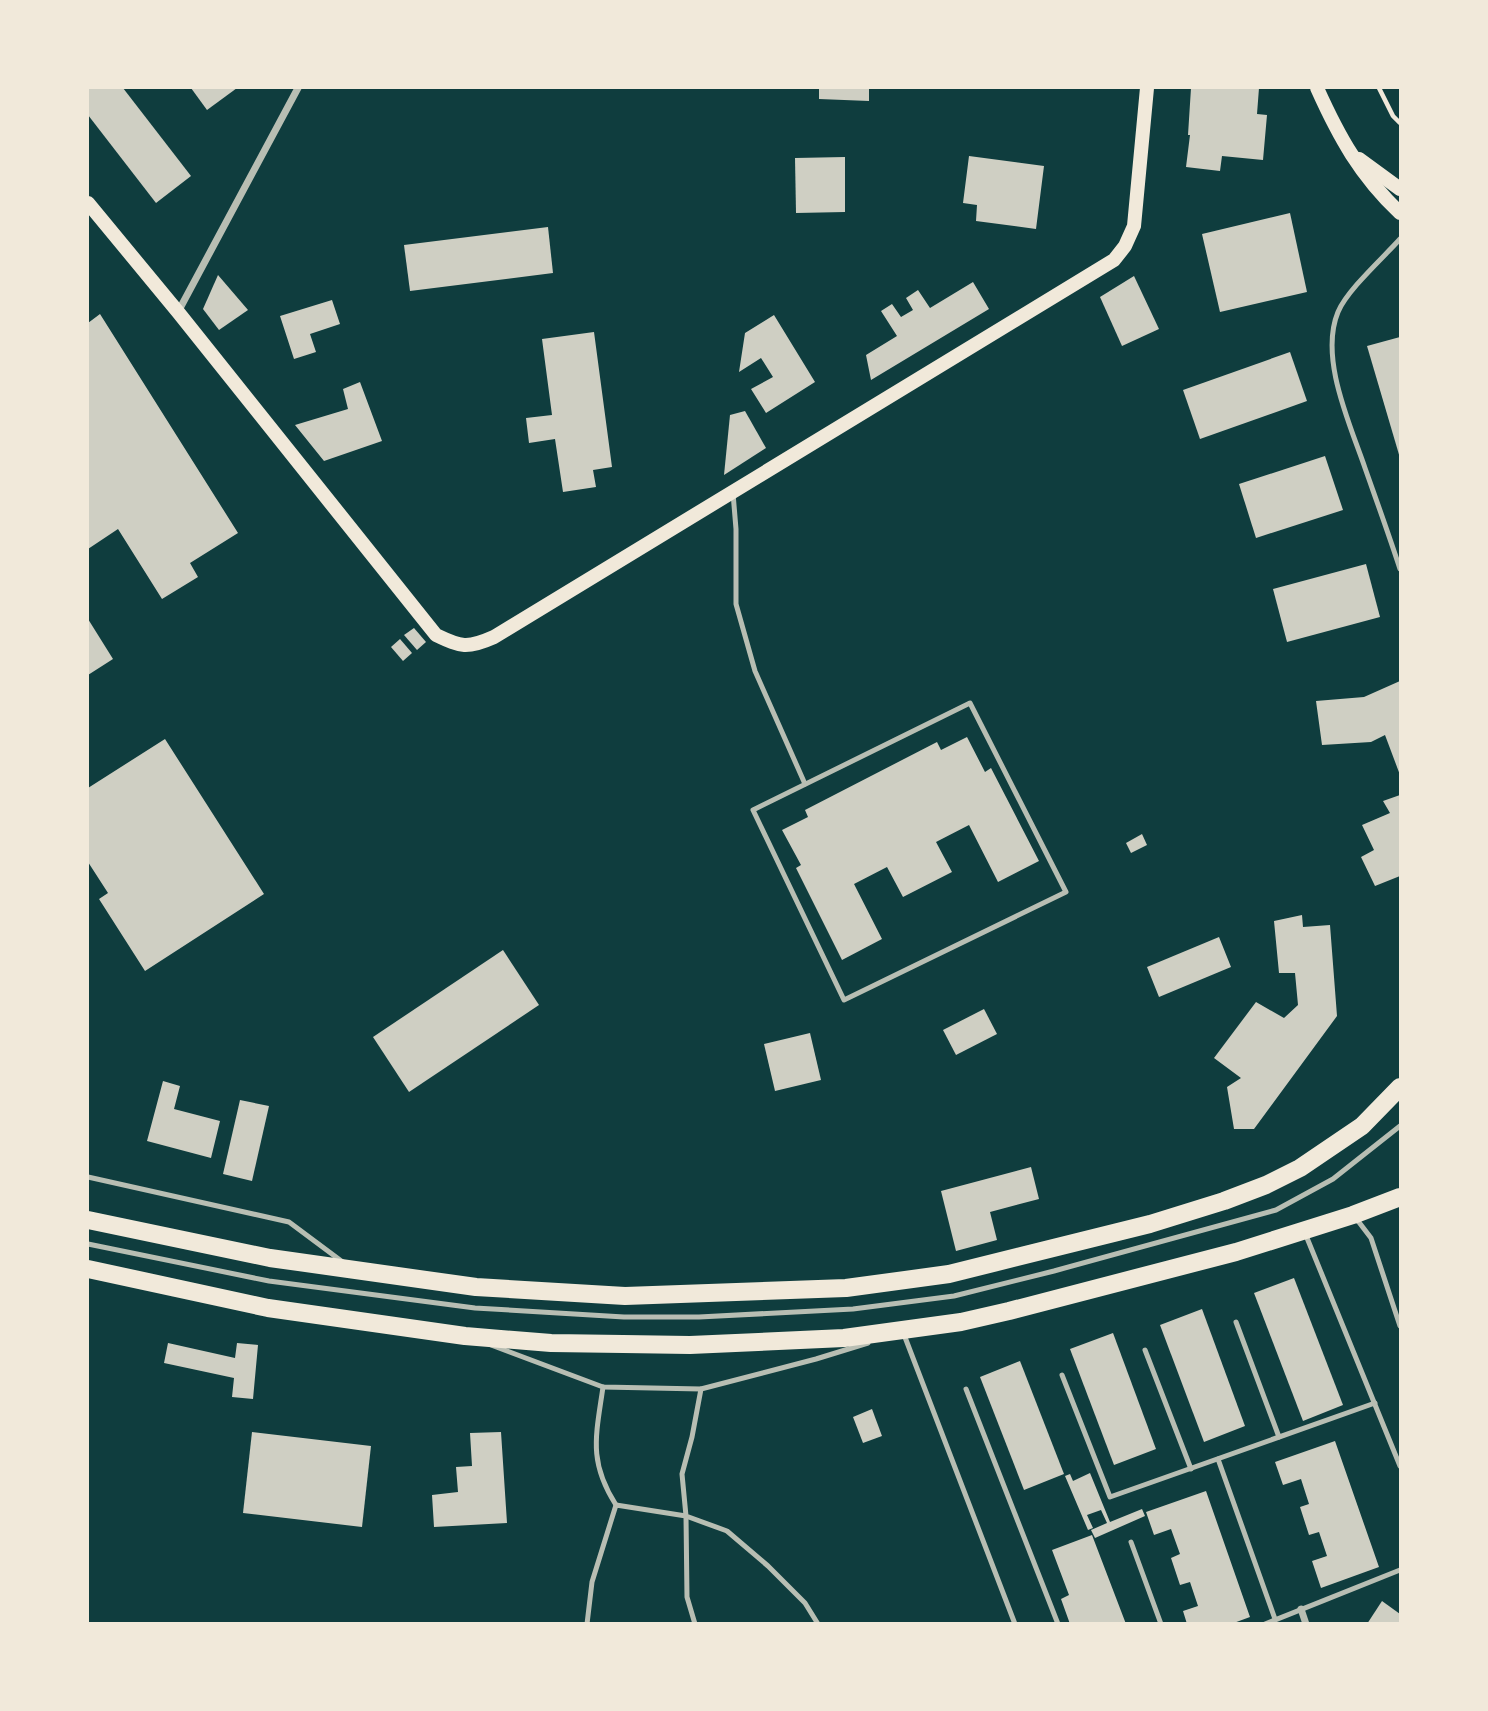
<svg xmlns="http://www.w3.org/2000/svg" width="1488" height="1711" viewBox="0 0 1488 1711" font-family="Helvetica,sans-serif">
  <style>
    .building { fill: #cfcfc3 }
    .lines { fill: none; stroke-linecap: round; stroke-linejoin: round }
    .path { stroke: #f1e9da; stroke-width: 4.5 }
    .service { stroke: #b8beb3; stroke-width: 5 }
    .minor { stroke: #b8beb3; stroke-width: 7 }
    .secondary { stroke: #f1e9da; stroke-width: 14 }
    .primary { stroke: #f1e9da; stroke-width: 18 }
  </style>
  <rect width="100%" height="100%" fill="#0f3d3e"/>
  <g class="building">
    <path d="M88,88H123L191,176L156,203L88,115Z"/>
    <path d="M191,88H237L207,110Z"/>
    <path d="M819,88H869V101L819,99Z"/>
    <path d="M1191,88H1259L1257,114L1267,115L1263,160L1222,156L1220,171L1186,167L1190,135H1188Z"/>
    <path d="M969,156L1044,166L1036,229L976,221L977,205L963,203Z"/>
    <path d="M845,157V212L796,213L795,158Z"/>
    <path d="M1290,213L1307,292L1220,312L1202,234Z"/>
    <path d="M548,227L553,273L410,291L404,245Z"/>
    <path d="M218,275L248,310L219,330L203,309Z"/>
    <path d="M1134,276L1159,329L1122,346L1100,297Z"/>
    <path d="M973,282L989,309L871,380L866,355L897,336L881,311L892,304L901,317L913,310L906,298L918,290L930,308Z"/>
    <path d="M332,300L340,324L310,334L316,352L294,359L280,316Z"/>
    <path d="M100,314L238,533L190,563L198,577L162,599L118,529L88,549V323Z"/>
    <path d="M774,315L815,382L766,413L751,389L773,377L761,358L739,372L745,333Z"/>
    <path d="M594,332L612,467L593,470L596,487L563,492L555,439L529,443L526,418L552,415L542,339Z"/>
    <path d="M1400,337V458L1367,346Z"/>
    <path d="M1290,352L1307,401L1200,439L1183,390Z"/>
    <path d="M360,382L382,441L324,461L295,425L348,409L343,389Z"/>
    <path d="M745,411L766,448L724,475L730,415Z"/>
    <path d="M1325,456L1343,510L1256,538L1239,484Z"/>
    <path d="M1366,564L1380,617L1287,642L1273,589Z"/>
    <path d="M88,619L113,659L88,675Z"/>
    <path d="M414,628L426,642L417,650L404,635Z"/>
    <path d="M400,639L412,653L403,661L391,647Z"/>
    <path d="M1400,681V775L1385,735L1371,742L1322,745L1316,701L1364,697Z"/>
    <path d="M967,737L985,772L991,768L1039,861L998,882L969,825L936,842L952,872L903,897L887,867L854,884L882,939L842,960L796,868L801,865L782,830L808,817L805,810L937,742L941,750Z"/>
    <path d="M165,739L264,894L145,971L99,899L108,893L88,862V788Z"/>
    <path d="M1400,795V876L1375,886L1361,857L1374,850L1362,825L1390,813L1383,801Z"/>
    <path d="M1142,834L1147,845L1131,853L1126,843Z"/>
    <path d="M1302,915L1303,927L1330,925L1337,1016L1254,1129H1234L1227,1087L1241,1078L1214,1058L1256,1002L1284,1018L1298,1005L1295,973H1279L1274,921Z"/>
    <path d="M1219,937L1231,967L1159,997L1147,967Z"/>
    <path d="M503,950L539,1005L409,1092L373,1037Z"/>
    <path d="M984,1009L997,1034L956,1055L943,1030Z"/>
    <path d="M810,1033L821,1080L775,1091L764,1044Z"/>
    <path d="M163,1081L180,1086L174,1109L220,1121L211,1158L147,1141Z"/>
    <path d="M240,1100L269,1106L252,1181L223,1174Z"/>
    <path d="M1031,1167L1039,1199L990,1212L997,1240L956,1251L941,1191Z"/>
    <path d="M1294,1278L1343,1405L1303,1421L1254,1293Z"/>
    <path d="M1202,1309L1245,1426L1204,1442L1160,1325Z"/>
    <path d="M1113,1333L1156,1449L1114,1465L1070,1349Z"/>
    <path d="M168,1343L235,1358L237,1343L258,1345L253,1399L232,1397L234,1378L164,1363Z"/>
    <path d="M1020,1361L1064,1474L1024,1490L980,1377Z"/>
    <path d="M872,1409L882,1436L863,1443L853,1417Z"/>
    <path d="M252,1432L371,1446L362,1527L243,1513Z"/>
    <path d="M501,1432L507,1523L434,1527L432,1495L458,1492L456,1467L472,1466L470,1433Z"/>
    <path d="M1335,1441L1379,1567L1321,1588L1312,1561L1327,1556L1319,1532L1309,1535L1300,1507L1309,1504L1301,1479L1283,1485L1275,1462Z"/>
    <path d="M1090,1473L1110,1522L1142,1509L1145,1516L1095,1538L1091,1530L1107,1523L1101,1510L1087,1515L1093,1528L1088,1530L1065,1476L1070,1474L1073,1481Z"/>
    <path d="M1206,1491L1250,1617L1231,1624H1187L1183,1611L1198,1606L1190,1582L1180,1585L1171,1558L1180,1554L1171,1529L1154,1535L1146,1512Z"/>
    <path d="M1092,1535L1126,1624H1070L1061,1599L1069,1595L1052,1550Z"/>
    <path d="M1382,1601L1400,1614V1624H1367Z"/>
  </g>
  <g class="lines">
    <path class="path" d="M1379,88L1393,116L1400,123"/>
    <g class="service">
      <path d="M1400,239C1384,257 1347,290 1338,312C1319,358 1350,424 1365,468C1377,502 1389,535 1400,569"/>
      <path d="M733,493L736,529V604L755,671L805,784"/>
      <path d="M970,703L1066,892L844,1000L753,810Z"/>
      <path d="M88,1177L289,1222L344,1263"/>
      <path d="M1355,1217L1371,1238L1400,1326"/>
      <path d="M1305,1233L1400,1466"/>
      <path d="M88,1244L269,1281L475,1308L624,1317H699L853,1309L954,1296L1054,1271L1276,1210L1333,1179L1400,1126"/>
      <path d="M1236,1322L1279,1437"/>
      <path d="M903,1332L1015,1624"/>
      <path d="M491,1345L603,1387L701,1389"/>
      <path d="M1145,1350L1191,1469"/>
      <path d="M1062,1375L1110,1497L1375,1403"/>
      <path d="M603,1387C596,1436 588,1461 616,1505"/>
      <path d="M966,1389L1058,1624"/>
      <path d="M1218,1459L1275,1619"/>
      <path d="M1131,1542L1161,1624"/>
      <path d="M587,1624L592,1582L616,1505L686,1516L687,1597L695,1624"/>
      <path d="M818,1624L805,1603L768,1566L727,1531L686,1516L682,1474L692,1437L701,1389L816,1359L868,1343"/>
      <path d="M1265,1624L1400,1570"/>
    </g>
    <g class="minor">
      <path d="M178,312L298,88"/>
      <path d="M1301,1609L1306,1624"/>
    </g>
    <g class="secondary">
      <path d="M1317,88C1339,137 1360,175 1400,213"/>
      <path d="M1359,159L1400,189"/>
      <path d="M88,203L178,312L436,635C461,647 467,649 494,637L1114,260L1125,246L1134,226L1147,88"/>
    </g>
    <g class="primary">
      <path d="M88,1220L270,1258L476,1287L625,1296L846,1288L949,1274L1150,1224L1224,1201L1266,1185L1300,1168L1362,1126L1400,1087"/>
      <path d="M88,1269L268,1308L465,1336L551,1343L623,1344L690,1345L844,1338L961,1322L1009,1311L1236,1252L1353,1215L1400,1197"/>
    </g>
  </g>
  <rect width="1488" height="1711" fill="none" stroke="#f1e9da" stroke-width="178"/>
</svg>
